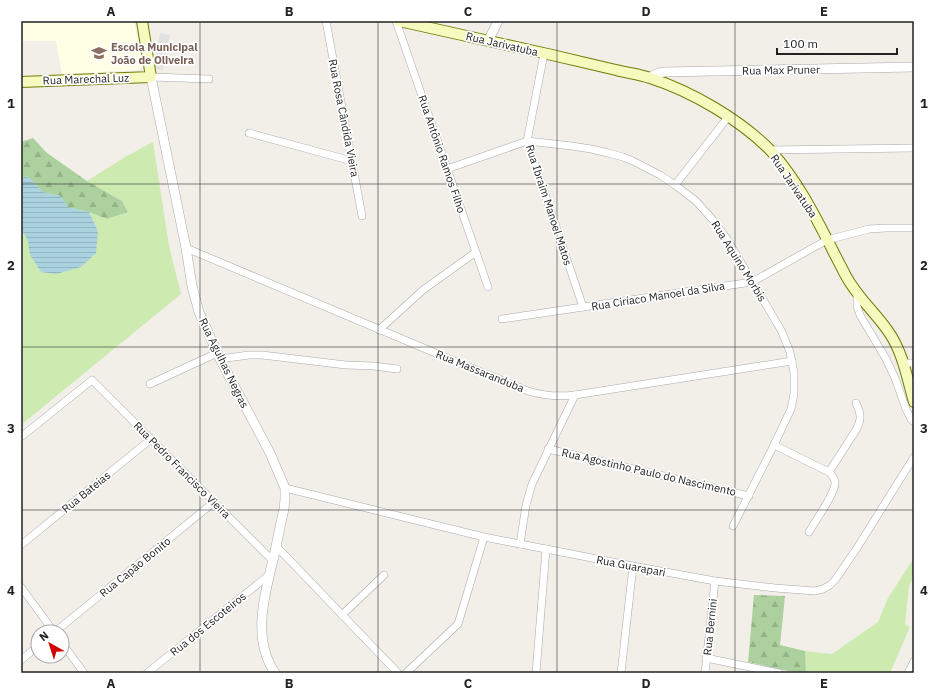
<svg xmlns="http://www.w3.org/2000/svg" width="935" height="694" viewBox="0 0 935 694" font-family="'IBM Plex Sans',sans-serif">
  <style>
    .education { fill: #ffffe5 }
    .grass { fill: #cdebb0 }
    .forest { fill: url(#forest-firs) }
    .parking { fill: #e2e2e2 }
    .water { fill: url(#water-rules) }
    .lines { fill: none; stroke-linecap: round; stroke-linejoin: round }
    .minor-casing { stroke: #a9a9a9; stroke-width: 8 }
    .tertiary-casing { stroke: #a9a9a9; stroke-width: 10 }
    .secondary-casing { stroke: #707d05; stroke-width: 12 }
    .minor { stroke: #fff; stroke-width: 7 }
    .tertiary { stroke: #fff; stroke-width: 9 }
    .secondary { stroke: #f7fabf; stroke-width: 10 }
    .grid { fill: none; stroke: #222; stroke-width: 1; stroke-opacity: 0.55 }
    .labels { text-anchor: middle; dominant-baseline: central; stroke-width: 3.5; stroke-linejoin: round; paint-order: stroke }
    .street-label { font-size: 11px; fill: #222; stroke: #fff }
    .education-label { font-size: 11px; font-weight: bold; fill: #785e54; stroke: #fff; text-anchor: start }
    .neatline { fill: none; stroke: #222; stroke-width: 1.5 }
    .grid-label { font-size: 13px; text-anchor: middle; font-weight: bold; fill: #222 }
  </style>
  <defs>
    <pattern id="forest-firs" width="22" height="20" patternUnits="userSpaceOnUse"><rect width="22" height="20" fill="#add19e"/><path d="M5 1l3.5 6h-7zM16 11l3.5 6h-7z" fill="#95b388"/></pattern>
    <pattern id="water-rules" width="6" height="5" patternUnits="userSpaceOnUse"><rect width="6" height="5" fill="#aad3df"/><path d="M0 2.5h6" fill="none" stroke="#92b5bf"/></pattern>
  </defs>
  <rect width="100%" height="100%" fill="#f2efe9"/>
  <path class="education" d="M21,21H134L143,66L138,70L62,74L56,41H21Z"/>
  <g class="grass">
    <path d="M153,142L169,246L181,294L21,425V179L89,212L107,219L128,212L122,201L87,181L125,157Z"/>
    <path d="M914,558V576L909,586L905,624L910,627L891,671L894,673H806L805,651L832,654L878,622L888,598Z"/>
  </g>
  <g class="forest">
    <path d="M33,138L47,153L87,181L122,201L128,212L107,219L89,212L68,207L60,196L43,192L27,176L21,179V142Z"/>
    <path d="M754,595L785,596L780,645L805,651L806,673H797L748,662Z"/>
  </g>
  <path class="parking" d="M160,33L170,35L163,70L153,68Z"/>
  <path class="water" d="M27,176L43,192L60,196L68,207L89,212L98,231L96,253L81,267L56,274L41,272L30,255L28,241L23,232H21V179Z"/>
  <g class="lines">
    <g class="minor-casing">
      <g id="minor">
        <path d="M326,21L362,216"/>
        <path d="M396,21L488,287"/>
        <path d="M544,54L527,141L583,307"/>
        <path d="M151,77L209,79"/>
        <path d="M249,133L352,161"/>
        <path d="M769,150L914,148"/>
        <path d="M447,169L527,141L572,146L591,149L608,153L623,157L633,161L660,175L675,185L696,201L713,220L727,239L781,330L790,352L794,373V394L791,409L774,445L733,526"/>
        <path d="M675,185L728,117"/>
        <path d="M186,248L464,365L528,391C544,396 558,397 575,395L792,361"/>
        <path d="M857,294V306L860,315L886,359L895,378L906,409L911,419L914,422"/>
        <path d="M502,319L752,282L827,240L869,229L886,228H914"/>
        <path d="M379,330L423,290L476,252"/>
        <path d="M220,359L249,355H262L346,365L374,366L397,369"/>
        <path d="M903,363H914"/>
        <path d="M150,384L217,353"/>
        <path d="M21,437L92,380L272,560"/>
        <path d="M774,445L829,472C832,475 835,478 835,483C835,494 815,521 809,532"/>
        <path d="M548,449L749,496"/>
        <path d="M829,472L856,430C862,419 861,414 856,403"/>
        <path d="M285,488L484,537L633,566L715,581L775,588L815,591L823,589L830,585L835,580L857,548L914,457"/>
        <path d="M520,544L526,505L532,484L575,395"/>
        <path d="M21,545L151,439"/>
        <path d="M276,546L398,673"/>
        <path d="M21,587L54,632"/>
        <path d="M342,615L384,575"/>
        <path d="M55,632L214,502"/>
        <path d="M62,643L84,673"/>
        <path d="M706,658L779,673"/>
        <path d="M21,660L38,646"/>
        <path d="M147,673L269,575"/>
        <path d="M406,673L458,624L484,537"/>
        <path d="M536,673L546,549"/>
        <path d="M621,673L633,566"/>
        <path d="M705,673L715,581"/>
        <path d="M908,673L914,661"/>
      </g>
    </g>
    <g class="tertiary-casing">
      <g id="tertiary">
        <path d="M488,41L498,21"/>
        <path d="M151,77L186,248L192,286L199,312L220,359L270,453L285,488V499L284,509C280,526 277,543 273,560C264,597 252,639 275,673"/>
        <path d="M649,78L658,73L665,72L914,67"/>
      </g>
    </g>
    <g class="secondary-casing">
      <g id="secondary">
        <path d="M399,21C450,32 501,44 552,55C573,60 595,65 616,70C627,73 639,74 650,78C691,91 741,120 771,151C804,188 823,233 846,276C857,297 875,312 888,331C903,352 907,378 914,402"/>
        <path d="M21,82L151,77L142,21"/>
      </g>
    </g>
    <use href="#minor" class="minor"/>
    <use href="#tertiary" class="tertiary"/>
    <use href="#secondary" class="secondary"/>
  </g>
  <path class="grid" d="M200,21V673M378,21V673M557,21V673M735,21V673M21,184H914M21,347H914M21,510H914"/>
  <defs>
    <g id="school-bare" transform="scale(1.2)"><path d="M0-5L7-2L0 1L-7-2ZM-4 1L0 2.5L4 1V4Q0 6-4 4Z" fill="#8d6e63" stroke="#fff" stroke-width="2.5" paint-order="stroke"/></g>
  </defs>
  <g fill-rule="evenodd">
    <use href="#school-bare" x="99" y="53"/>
  </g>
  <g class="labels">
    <g class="street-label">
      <text transform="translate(502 44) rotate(13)">Rua Jarivatuba</text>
      <text transform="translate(781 70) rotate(-1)">Rua Max Pruner</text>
      <text transform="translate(86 79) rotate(-2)">Rua Marechal Luz</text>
      <text transform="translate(344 118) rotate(79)">Rua Rosa Cândida Vieira</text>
      <text transform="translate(442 154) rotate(71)">Rua Antônio Ramos Filho</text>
      <text transform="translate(794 186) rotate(56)">Rua Jarivatuba</text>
      <text transform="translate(549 205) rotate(72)">Rua Ibraim Manoel Matos</text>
      <text transform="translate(739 261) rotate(58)">Rua Aquino Morbis</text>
      <text transform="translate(658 296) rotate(-9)">Rua Ciríaco Manoel da Silva</text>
      <text transform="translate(224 363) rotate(64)">Rua Agulhas Negras</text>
      <text transform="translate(480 371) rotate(22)">Rua Massaranduba</text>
      <text transform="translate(182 470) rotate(45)">Rua Pedro Francisco Vieira</text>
      <text transform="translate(649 472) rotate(13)">Rua Agostinho Paulo do Nascimento</text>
      <text transform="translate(86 492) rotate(-39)">Rua Bateias</text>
      <text transform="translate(631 566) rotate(11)">Rua Guarapari</text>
      <text transform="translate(135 567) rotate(-39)">Rua Capão Bonito</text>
      <text transform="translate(208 624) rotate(-39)">Rua dos Escoteiros</text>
      <text transform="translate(710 627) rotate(-84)">Rua Bernini</text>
    </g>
    <g class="education-label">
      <text x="111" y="47">Escola Municipal<tspan x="111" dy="13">João de Oliveira</tspan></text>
    </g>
  </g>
  <rect width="935" height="694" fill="none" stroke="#ffffff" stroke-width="44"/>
  <g transform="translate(50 644) rotate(321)"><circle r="19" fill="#ffffff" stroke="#a7a7a7"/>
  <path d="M0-3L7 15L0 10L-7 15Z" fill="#d40000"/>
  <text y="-6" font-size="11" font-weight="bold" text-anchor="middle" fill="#222222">N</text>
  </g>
  <path d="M777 48v6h120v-6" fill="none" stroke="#222222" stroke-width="2"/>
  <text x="783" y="48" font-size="12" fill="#222222" stroke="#ffffff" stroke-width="3" paint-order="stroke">100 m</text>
  <rect x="22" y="22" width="891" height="650" class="neatline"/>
  <g class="grid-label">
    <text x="111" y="16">A</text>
    <text x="289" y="16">B</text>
    <text x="468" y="16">C</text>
    <text x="646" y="16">D</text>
    <text x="824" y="16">E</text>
    <text x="11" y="108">1</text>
    <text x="924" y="108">1</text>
    <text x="11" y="270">2</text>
    <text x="924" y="270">2</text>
    <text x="11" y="433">3</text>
    <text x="924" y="433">3</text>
    <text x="11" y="595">4</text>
    <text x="924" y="595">4</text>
    <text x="111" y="688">A</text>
    <text x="289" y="688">B</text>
    <text x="468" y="688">C</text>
    <text x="646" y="688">D</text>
    <text x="824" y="688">E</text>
  </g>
</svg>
